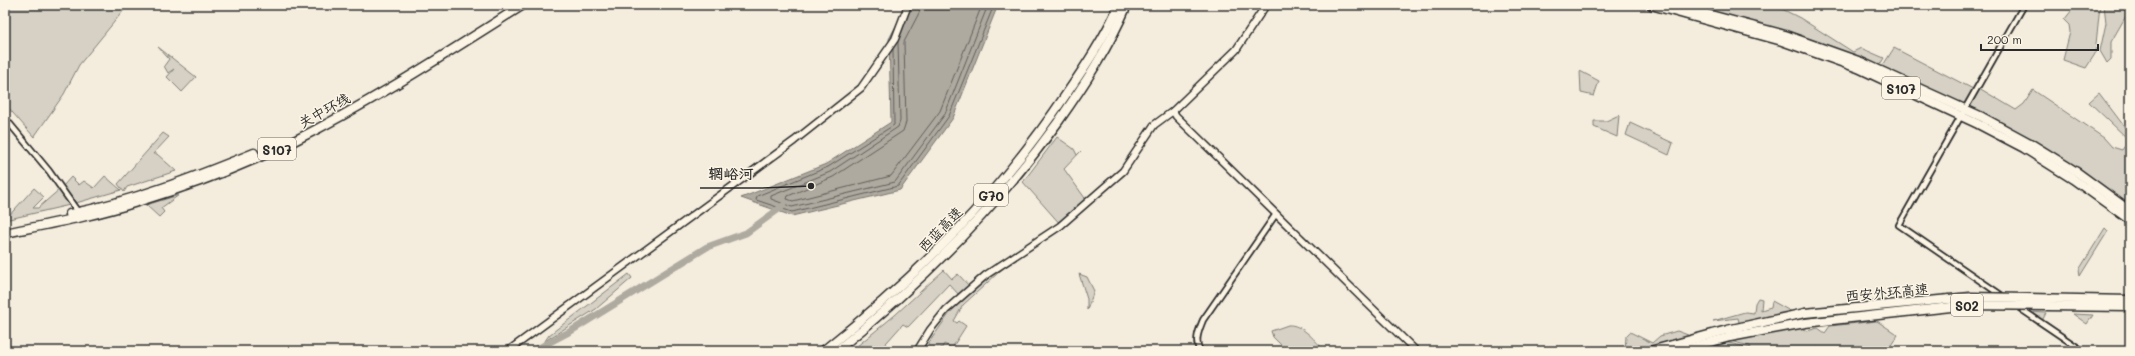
<svg xmlns="http://www.w3.org/2000/svg" width="2135" height="356" viewBox="0 0 2135 356" font-family="Mali,'LXGW WenKai TC',sans-serif">
  <style>
    .green { fill: #d6d1c4; stroke: #807e78 }
    .water { fill: #afaaa0; stroke: #7a7771 }
    .lines { fill: none; stroke-linecap: round; stroke-linejoin: round }
    .shore { stroke: #605e5a; stroke-width: 1 }
    .river { stroke: #afaaa0; stroke-width: 7 }
    .street-casing { stroke: #2b2b2b; stroke-width: 8 }
    .secondary-casing { stroke: #2b2b2b; stroke-width: 9 }
    .highway-casing { stroke: #2b2b2b; stroke-width: 11 }
    .street { stroke: #fcf5e5; stroke-width: 4.5 }
    .secondary { stroke: #fcf5e5; stroke-width: 6 }
    .highway { stroke: #fcf5e5; stroke-width: 8 }
    .highway-bridge-casing { stroke: #2b2b2b; stroke-width: 11; stroke-linecap: butt }
    .highway-bridge { stroke: #fcf5e5; stroke-width: 8 }
    .labels { text-anchor: middle; dominant-baseline: central; stroke-width: 3; stroke-linejoin: round; paint-order: stroke }
    .shield { fill: #fcf5e5; stroke: #6a6863; stroke-width: 1 }
    .shield-label { font-size: 13px; font-weight: bold; fill: #2b2b2b }
    .street-label { font-size: 14px; fill: #2b2b2b; stroke: #fcf5e5 }
    .leader { fill: none; stroke: #2b2b2b; stroke-width: 1.5 }
    .callout-dot { fill: #2b2b2b; stroke: #fcf5e5; stroke-width: 1.5 }
    .callout-label { font-size: 15px; text-anchor: middle; font-weight: bold; fill: #2b2b2b; stroke: #fcf5e5; stroke-width: 3; stroke-linejoin: round; paint-order: stroke }
  </style>
  <rect width="100%" height="100%" fill="#f4edde"/>
  <filter id="ink" filterUnits="userSpaceOnUse"><feTurbulence type="fractalNoise" baseFrequency=".025" numOctaves="2"/><feDisplacementMap in="SourceGraphic" scale="8" xChannelSelector="R" yChannelSelector="G"/><feConvolveMatrix kernelMatrix="1 2 1 2 8 2 1 2 1" color-interpolation-filters="sRGB"/></filter>
  <g filter="url(#ink)">
    <g class="green">
      <path d="M5,5H128L79,65L64,94L34,137L5,104Z"/>
      <path d="M1688,5H1774L1800,18L1853,52L1861,48L1884,58L1877,69Z"/>
      <path d="M2076,5H2100L2095,54L2086,68L2063,60L2070,32L2069,25L2064,20Z"/>
      <path d="M2104,5H2130V9L2111,42V59L2107,63L2100,51L2106,23Z"/>
      <path d="M158,47L196,77L182,92L167,77L174,69L168,73L164,66L169,59Z"/>
      <path d="M1894,48L1975,90L1964,109L1880,70Z"/>
      <path d="M1580,71L1599,81L1594,96L1581,93Z"/>
      <path d="M1979,88L2016,110L2024,104L2033,90L2104,138L2112,147L2122,150L2129,140L2089,102L2099,93L2130,134V212L1968,110Z"/>
      <path d="M1619,115L1617,137L1594,127V121H1606Z"/>
      <path d="M1630,123L1673,143L1669,155L1626,135Z"/>
      <path d="M163,133L169,137L153,154H157L176,171L127,187L124,192L118,184Z"/>
      <path d="M1057,137L1074,149L1077,155L1081,151L1064,169L1090,205L1061,225L1023,182Z"/>
      <path d="M105,176L121,190L76,203L63,186L71,177L79,185L84,181L94,188Z"/>
      <path d="M34,188L44,197L33,208H38L61,188L74,204L5,220Z"/>
      <path d="M179,195L161,208L164,212L159,217L146,205Z"/>
      <path d="M2105,228L2108,231L2080,276L2079,270Z"/>
      <path d="M1010,262L963,305L954,321L957,323L959,321L966,326L952,348L944,344L940,351H923L954,307L981,281Z"/>
      <path d="M944,270L952,279L958,274L969,286L959,295L949,284L908,327L903,324L879,351H851L895,315Z"/>
      <path d="M629,274L632,278L596,309L545,341L549,335Z"/>
      <path d="M1079,274L1087,277L1094,291L1087,310V299Z"/>
      <path d="M1758,298L1762,299L1761,310L1771,307L1772,301L1801,317L1803,329L1807,331L1818,328L1825,333L1830,326L1877,321L1898,335L1887,351H1863L1860,349V351H1827L1817,348L1816,351H1625L1626,336L1630,332L1652,343L1660,336L1677,331L1688,335L1692,349L1720,341L1751,348L1750,346L1726,340L1742,335L1738,318L1713,321L1745,312L1754,313L1755,303Z"/>
      <path d="M2030,312L2046,313L2042,321Z"/>
      <path d="M2073,314L2093,315L2087,324Z"/>
      <path d="M1288,325C1301,324 1314,339 1322,348L1320,351H1278L1282,346L1273,337L1271,331Z"/>
    </g>
    <path class="water" d="M907,5H998L953,118L900,190L792,216L741,198L826,164L891,122L889,39Z"/>
    <g class="lines">
      <g class="shore">
        <path d="M921,5L919,13L904,42L906,122L903,131L833,177L788,196L787,199L793,201L891,176L940,111L982,5"/>
        <path d="M898,42L900,121L898,127L830,172L771,196V199L792,207L895,182L945,114L988,5"/>
        <path d="M893,49L894,125L828,167L757,196L756,200L792,212L898,186L949,116L994,5"/>
      </g>
      <path class="river" d="M533,351L571,331L707,247L746,233L783,206"/>
      <g class="street-casing">
        <g id="street">
          <path d="M5,118L49,171L78,212"/>
          <path d="M2004,297L1899,225L2024,5"/>
          <path d="M2018,307L2083,351"/>
          <path d="M1200,351C1194,341 1199,330 1203,320L1276,214"/>
        </g>
      </g>
      <g class="secondary-casing">
        <g id="secondary">
          <path d="M1173,111L1176,116L1416,351"/>
          <path d="M508,351L794,141L861,88L895,39L908,5"/>
          <path d="M917,351L930,330L946,310L986,275L1060,226L1123,171L1154,125L1173,111L1236,50L1266,5"/>
        </g>
      </g>
      <g class="highway-casing">
        <g id="highway">
          <path d="M1651,5L1782,41L1858,68L1978,124L2024,148L2073,179L2130,220"/>
          <path d="M1673,5L1785,35L1861,62L1982,117L2028,142L2078,173L2130,211"/>
          <path d="M70,214C133,201 195,177 254,153"/>
          <path d="M5,233C49,224 94,216 137,202C190,186 243,166 292,142C372,102 447,53 523,5"/>
          <path d="M823,351C919,275 997,197 1065,96C1085,67 1105,37 1119,5"/>
          <path d="M836,351C920,284 995,209 1058,122C1084,85 1109,47 1127,5"/>
          <path d="M1650,351L1727,330L1805,313"/>
          <path d="M1677,351L1730,337L1805,323"/>
        </g>
      </g>
      <use href="#street" class="street"/>
      <use href="#secondary" class="secondary"/>
      <use href="#highway" class="highway"/>
      <g class="highway-bridge-casing">
        <g id="highway-bridge">
          <path d="M1805,313L1970,297L2130,300"/>
          <path d="M1805,323L1969,305L2130,307"/>
        </g>
      </g>
      <use href="#highway-bridge" class="highway-bridge"/>
    </g>
  </g>
  <g class="labels">
    <g class="shield">
      <rect x="1882" y="77" width="38" height="22" rx="3"/>
      <rect x="258" y="138" width="38" height="22" rx="3"/>
      <rect x="974" y="184" width="34" height="22" rx="3"/>
      <rect x="1951" y="294" width="32" height="22" rx="3"/>
    </g>
    <g class="shield-label">
      <text x="1901" y="88">S107</text>
      <text x="277" y="149">S107</text>
      <text x="991" y="195">G70</text>
      <text x="1967" y="305">S02</text>
    </g>
    <g class="street-label">
      <text transform="translate(324 110) rotate(-29)">关中环线</text>
      <text transform="translate(940 229) rotate(-46)">西蓝高速</text>
      <text transform="translate(1887 292) rotate(-5)">西安外环高速</text>
    </g>
  </g>
  <path class="leader" d="M811 186L761 188H700"/>
  <circle class="callout-dot" cx="811" cy="186" r="4"/>
  <g class="callout-label">
    <text x="731" y="179">辋峪河</text>
  </g>
  <rect width="2135" height="356" fill="none" stroke="#fcf5e5" stroke-width="20"/>
  <rect x="10" y="10" width="2115" height="336" fill="none" stroke="#2b2b2b" stroke-width="1.5" filter="url(#ink)"/>
  <path d="M1981 44v6h117v-6" fill="none" stroke="#2b2b2b" stroke-width="2"/>
  <text x="1987" y="44" font-size="12" fill="#2b2b2b" stroke="#fcf5e5" stroke-width="3" paint-order="stroke">200 m</text>
</svg>
